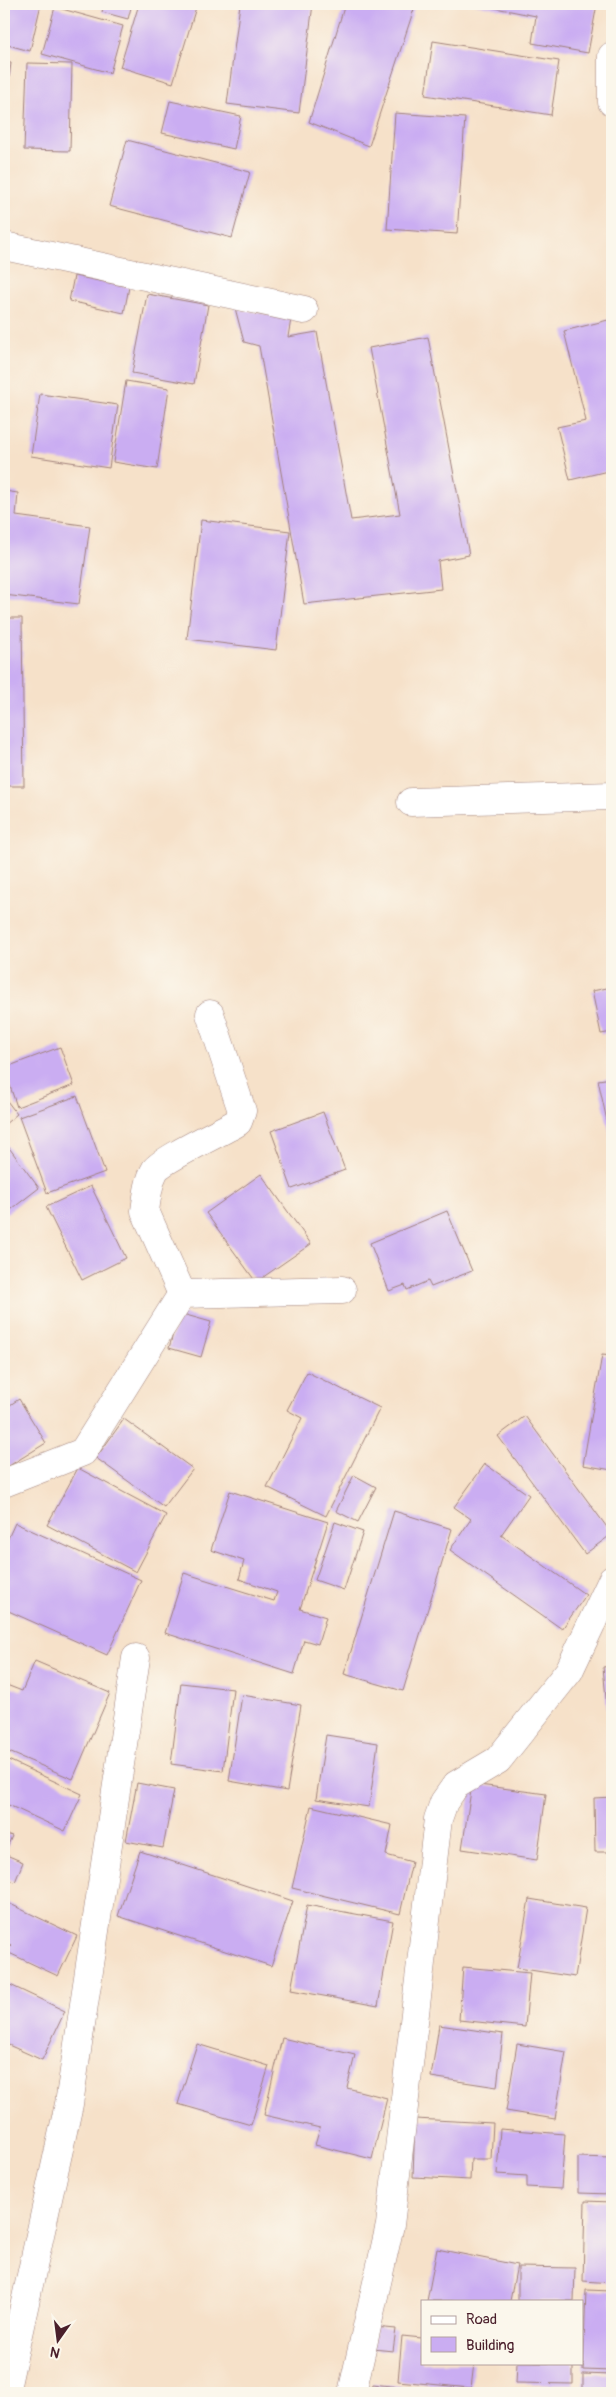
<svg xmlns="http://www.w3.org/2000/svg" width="616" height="2397" viewBox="0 0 616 2397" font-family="Pangolin,sans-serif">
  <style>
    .building { fill: #caadf2 }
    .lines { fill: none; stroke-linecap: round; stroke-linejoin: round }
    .street-casing { stroke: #a0807a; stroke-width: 29 }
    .street { stroke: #fff; stroke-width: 28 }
  </style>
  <rect width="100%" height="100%" fill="#fbf7ec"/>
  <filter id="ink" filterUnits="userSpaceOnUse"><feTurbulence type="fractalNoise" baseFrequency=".02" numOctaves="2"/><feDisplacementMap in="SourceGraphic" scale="10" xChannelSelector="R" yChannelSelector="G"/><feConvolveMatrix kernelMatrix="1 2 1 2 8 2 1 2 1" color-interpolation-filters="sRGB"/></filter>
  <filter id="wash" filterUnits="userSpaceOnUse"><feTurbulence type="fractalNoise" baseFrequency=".0096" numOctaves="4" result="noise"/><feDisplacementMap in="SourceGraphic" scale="20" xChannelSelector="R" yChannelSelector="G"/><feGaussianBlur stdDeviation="1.12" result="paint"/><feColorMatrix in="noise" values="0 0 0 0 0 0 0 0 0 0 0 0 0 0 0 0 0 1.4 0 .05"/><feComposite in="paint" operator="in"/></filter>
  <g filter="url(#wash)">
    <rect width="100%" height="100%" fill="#f6e1c9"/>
    <g id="blocks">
      <g class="building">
        <path d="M4,4H41L30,51L4,44Z"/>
        <path d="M104,4H132L128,19L102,12Z"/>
        <path d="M139,4H197L173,83L120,67Z"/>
        <path d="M240,4H313L299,113L227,104Z"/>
        <path d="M345,4H397L414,9L369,146L309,122Z"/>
        <path d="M475,4H597L588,53L532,43L536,16Z"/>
        <path d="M55,7L123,26L110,73L42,54Z"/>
        <path d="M433,41L559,61L551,115L425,95Z"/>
        <path d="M4,62L11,63L5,110H4Z"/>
        <path d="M27,63L72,64L70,151L24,150Z"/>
        <path d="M170,101L241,116L234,149L162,133Z"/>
        <path d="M395,113L465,118L457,234L387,229Z"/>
        <path d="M127,140L250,172L232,238L109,206Z"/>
        <path d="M74,276L129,287L124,313L69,301Z"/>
        <path d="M147,294L208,305L194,384L132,373Z"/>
        <path d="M235,308L291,319L288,337L317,332L351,520L400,514L369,348L428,337L469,555L438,561L441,589L304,604L259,346L244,342Z"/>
        <path d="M612,319V470L570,480L557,427L586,421L564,331Z"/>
        <path d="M126,381L169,388L157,469L113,462Z"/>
        <path d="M40,394L118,405L109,468L31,456Z"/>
        <path d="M4,491L18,493L16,516L90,526L79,604L4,595Z"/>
        <path d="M201,520L290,531L276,650L187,639Z"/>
        <path d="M4,618H22L24,786H4Z"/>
        <path d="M612,987V1032L601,1034L592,991Z"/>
        <path d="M60,1047L74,1085L17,1107L4,1068Z"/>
        <path d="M612,1078V1139H611L598,1080Z"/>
        <path d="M77,1096L105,1172L47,1193L19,1117Z"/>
        <path d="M4,1097L17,1114L4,1125Z"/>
        <path d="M323,1112L345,1170L292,1189L271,1131Z"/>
        <path d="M4,1141L39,1188L4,1215Z"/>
        <path d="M261,1174L311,1244L256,1282L206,1213Z"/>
        <path d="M91,1186L126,1258L82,1280L46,1207Z"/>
        <path d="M447,1211L472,1271L431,1287L428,1281L407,1290L405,1285L389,1291L370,1243Z"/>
        <path d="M179,1313L211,1322L201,1357L169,1348Z"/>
        <path d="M602,1355L612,1356V1470L583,1465Z"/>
        <path d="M307,1372L380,1408L326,1516L267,1487L302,1418L287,1410Z"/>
        <path d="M19,1399L46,1443L4,1469V1409Z"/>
        <path d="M525,1416L612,1534L585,1554L498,1436Z"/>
        <path d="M124,1419L193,1469L164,1507L96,1458Z"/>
        <path d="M485,1464L529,1495L501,1535L586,1595L562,1629L450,1550L471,1519L454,1507Z"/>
        <path d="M78,1468L166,1515L136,1572L47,1525Z"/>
        <path d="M354,1475L376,1487L358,1522L336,1511Z"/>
        <path d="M230,1491L328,1522L300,1609L326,1617L318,1644L304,1640L294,1674L165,1633L184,1573L274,1601L277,1592L239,1579L244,1561L211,1550Z"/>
        <path d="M394,1511L452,1529L403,1691L344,1674Z"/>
        <path d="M335,1522L363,1532L344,1590L315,1580Z"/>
        <path d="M15,1523L141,1580L107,1655L4,1609V1547Z"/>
        <path d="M35,1661L110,1693L73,1779L4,1750V1684L22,1691Z"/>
        <path d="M612,1666V1750H611L603,1667Z"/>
        <path d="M181,1683L233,1689L223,1771L171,1764Z"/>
        <path d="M242,1695L301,1705L287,1791L229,1781Z"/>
        <path d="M326,1735L378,1743L369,1807L316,1799Z"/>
        <path d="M4,1758L82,1794L65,1831L4,1803Z"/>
        <path d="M137,1783L174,1790L163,1848L126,1841Z"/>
        <path d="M472,1784L546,1794L537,1860L462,1849Z"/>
        <path d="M612,1797V1852H595L594,1798Z"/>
        <path d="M311,1806L392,1825L386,1855L412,1862L400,1914L292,1888Z"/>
        <path d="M4,1833L12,1836L4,1854L23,1862L15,1882L4,1878Z"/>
        <path d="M140,1851L293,1901L271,1966L118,1916Z"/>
        <path d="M529,1899L586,1908L575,1977L517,1968Z"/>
        <path d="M4,1901L77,1936L58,1976L7,1952L11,1945L4,1942Z"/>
        <path d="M307,1905L393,1921L378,2006L291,1990Z"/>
        <path d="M463,1967L530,1973L525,2027L459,2020Z"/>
        <path d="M4,1982L65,2011L42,2060L4,2043Z"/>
        <path d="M439,2025L503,2034L497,2087L431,2077Z"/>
        <path d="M282,2038L355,2055L347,2088L387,2098L372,2159L315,2145L320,2128L264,2115Z"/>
        <path d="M197,2044L269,2066L251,2125L178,2104Z"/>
        <path d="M517,2044L566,2052L555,2119L506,2111Z"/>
        <path d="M415,2119L493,2123L491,2159H471L470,2180L413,2177Z"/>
        <path d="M500,2129L565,2134L561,2189L527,2187V2176L497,2174Z"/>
        <path d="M578,2157L612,2158V2194L578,2193Z"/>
        <path d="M585,2201L612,2202V2283L583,2281Z"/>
        <path d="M437,2249L517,2265L510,2301H427Z"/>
        <path d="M518,2267L575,2268L574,2301H518Z"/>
        <path d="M586,2290L612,2291V2371L583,2370Z"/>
        <path d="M375,2327L396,2329L393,2351L373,2349Z"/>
        <path d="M402,2336L422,2338V2363H474L471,2388L398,2381Z"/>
        <path d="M517,2363H573V2384L516,2383Z"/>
        <path d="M583,2374L612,2375V2393H583Z"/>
        <path d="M373,2384L442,2392V2393H371Z"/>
        <path d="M489,2390L522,2392V2393H489Z"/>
      </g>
    </g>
  </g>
  <g filter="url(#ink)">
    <use href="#blocks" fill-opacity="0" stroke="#a0807a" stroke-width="1"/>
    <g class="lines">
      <g class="street-casing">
        <g id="street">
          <path d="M612,56V102"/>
          <path d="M4,246L304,310"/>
          <path d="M411,802L612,796"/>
          <path d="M182,1294L145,1211C147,1198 148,1182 155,1170C163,1159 223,1131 238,1122L242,1111L210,1014"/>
          <path d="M182,1294L342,1290"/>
          <path d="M4,1483L83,1452L182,1294"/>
          <path d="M5,2393L69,2104L136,1658"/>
          <path d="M352,2393L390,2225L438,1819L444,1802L456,1785L498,1760L569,1671L612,1580"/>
        </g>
      </g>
      <use href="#street" class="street"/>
    </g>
  </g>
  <rect width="616" height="2397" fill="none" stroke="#fbf7ec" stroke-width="20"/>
  <rect x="421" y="2300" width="162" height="65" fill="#fbf7ec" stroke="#b4a19f"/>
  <rect x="431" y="2316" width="25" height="8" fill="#ffffff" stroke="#b4a19f"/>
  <text x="466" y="2324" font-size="15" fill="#4a1f2b">Road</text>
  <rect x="431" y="2337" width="25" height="15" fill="#caadf2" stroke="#b4a19f"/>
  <text x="466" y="2350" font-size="15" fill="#4a1f2b">Building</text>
  <g transform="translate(58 2340) rotate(194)" stroke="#fbf7ec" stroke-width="4" paint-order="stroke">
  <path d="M0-4L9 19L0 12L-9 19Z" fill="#4a1f2b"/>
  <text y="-8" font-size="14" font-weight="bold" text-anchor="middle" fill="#4a1f2b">N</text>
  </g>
</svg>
